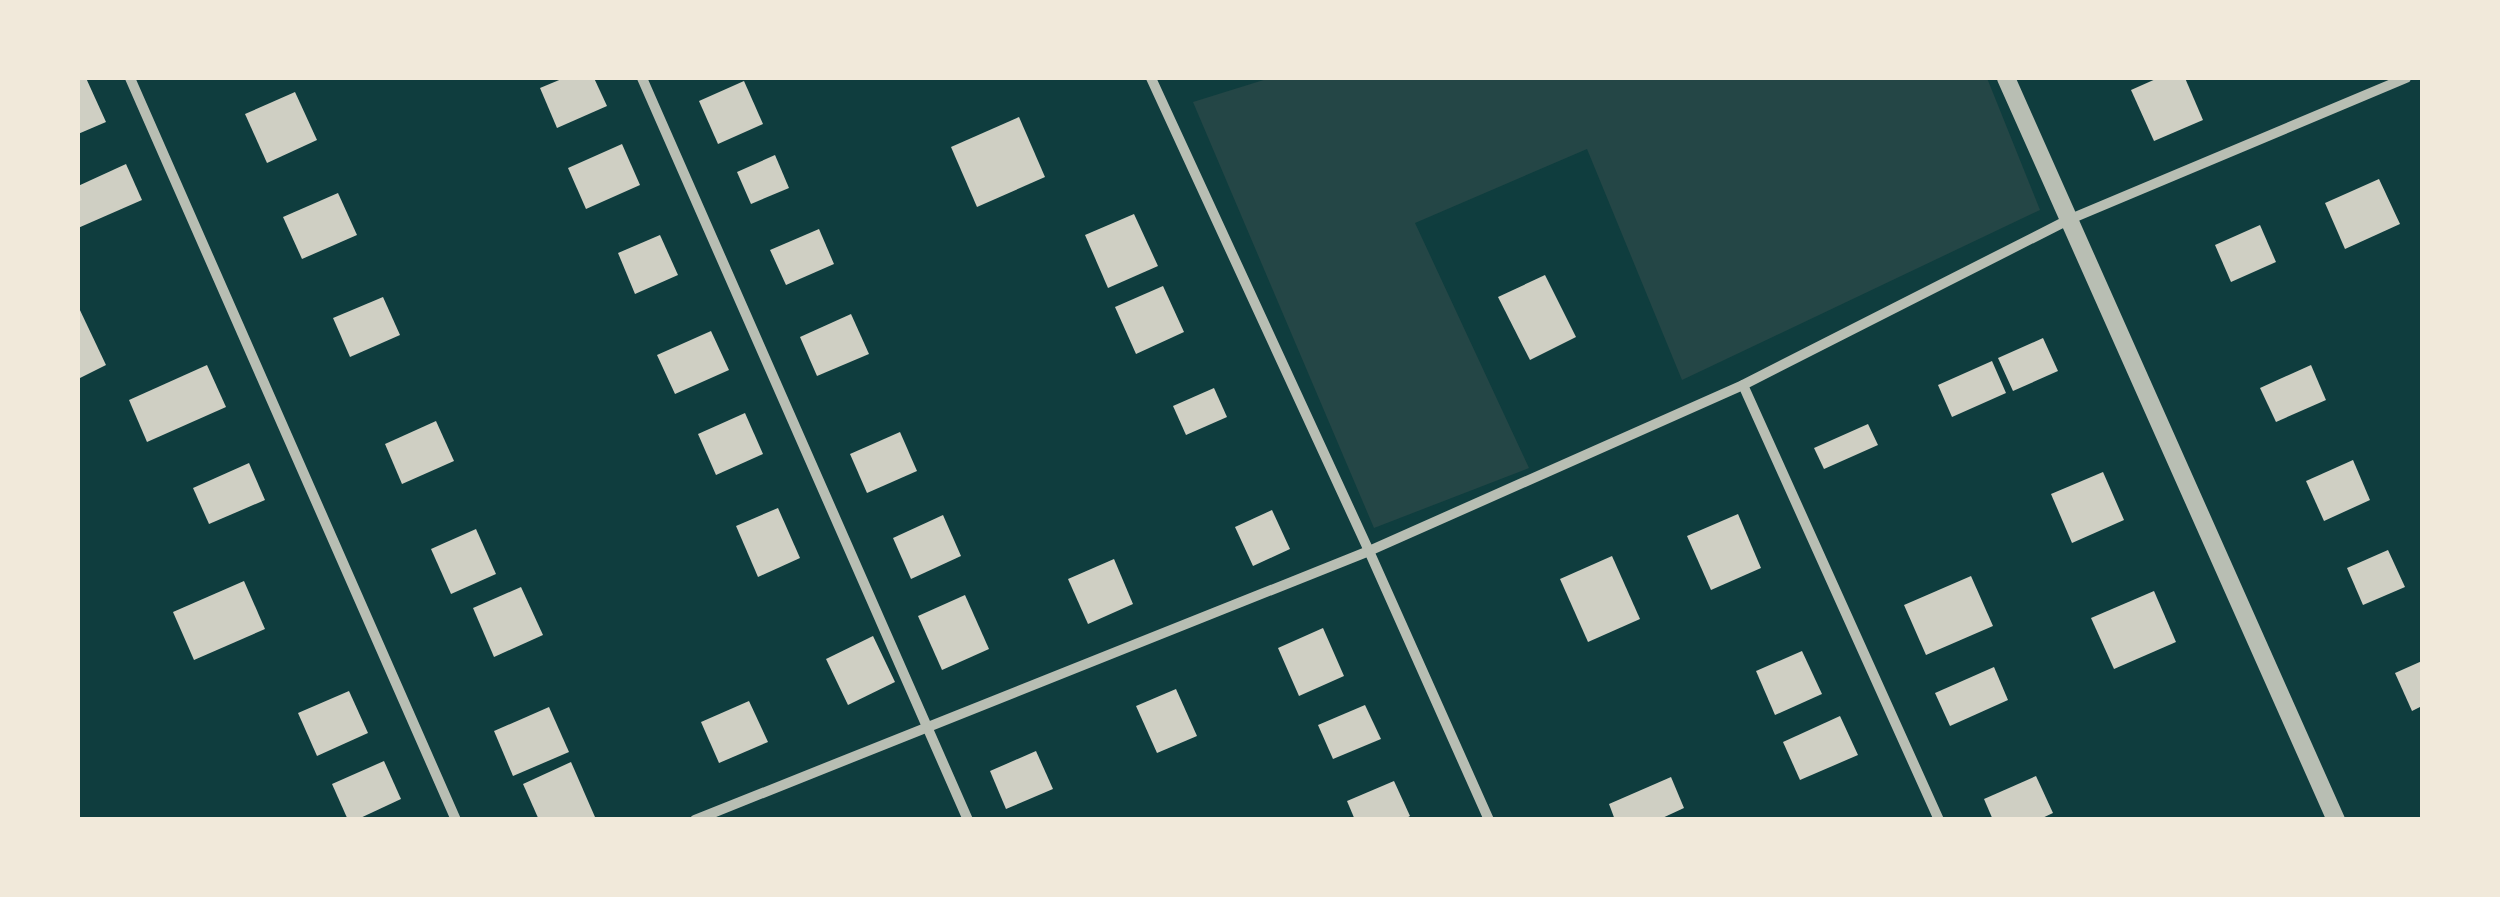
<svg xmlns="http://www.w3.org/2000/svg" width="2500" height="897" viewBox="0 0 2500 897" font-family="'IBM Plex Sans',sans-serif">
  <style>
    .green { fill: #244646 }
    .building { fill: #cfcfc3 }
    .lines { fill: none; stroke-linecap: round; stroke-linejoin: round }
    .minor { stroke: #b8beb3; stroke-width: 10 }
    .tertiary { stroke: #b8beb3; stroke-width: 18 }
  </style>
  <rect width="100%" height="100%" fill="#0f3d3e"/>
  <path class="green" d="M1270,78H1987L2040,210L1682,380L1587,149L1415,223L1529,468L1374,528L1193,102Z"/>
  <g class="building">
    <path d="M78,78H86L106,122L78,134Z"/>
    <path d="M564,78H594L607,106L557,128L540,88Z"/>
    <path d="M2158,78H2185L2203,120L2154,141L2131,90Z"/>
    <path d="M744,81L763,124L718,144L699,101Z"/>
    <path d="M295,92L317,140L267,163L245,114Z"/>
    <path d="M1019,117L1045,177L977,207L951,147Z"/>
    <path d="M622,144L640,185L586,209L568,168Z"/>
    <path d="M775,155L789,188L751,204L737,172Z"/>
    <path d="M126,164L142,200L78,228V186Z"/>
    <path d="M2379,179L2400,224L2345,249L2325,203Z"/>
    <path d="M338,193L357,235L302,259L283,217Z"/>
    <path d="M1134,214L1158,266L1108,288L1085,235Z"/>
    <path d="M2260,225L2276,262L2231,282L2215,245Z"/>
    <path d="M819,229L834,264L786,285L770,250Z"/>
    <path d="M660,235L678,275L635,294L618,253Z"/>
    <path d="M1545,275L1576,337L1530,360L1498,297Z"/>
    <path d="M1163,286L1184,332L1136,354L1115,307Z"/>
    <path d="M383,297L400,335L350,357L333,318Z"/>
    <path d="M78,306L106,365L78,379Z"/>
    <path d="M851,314L869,354L817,376L800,337Z"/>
    <path d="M711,331L729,370L675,394L657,355Z"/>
    <path d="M2043,338L2058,371L2013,391L1998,358Z"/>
    <path d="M1992,361L2006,393L1952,417L1938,385Z"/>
    <path d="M207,365L226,407L147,442L129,400Z"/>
    <path d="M2311,365L2326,400L2276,422L2260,388Z"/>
    <path d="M1214,388L1227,417L1186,435L1173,406Z"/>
    <path d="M745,413L763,454L716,475L698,434Z"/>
    <path d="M436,421L454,461L402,484L385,444Z"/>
    <path d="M1868,424L1878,445L1824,469L1814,448Z"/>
    <path d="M900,432L917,471L867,493L850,454Z"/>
    <path d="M2353,460L2370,500L2324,521L2306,481Z"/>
    <path d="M249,463L265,500L209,524L193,488Z"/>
    <path d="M2103,472L2124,520L2072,543L2051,494Z"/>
    <path d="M778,508L800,558L758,577L736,526Z"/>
    <path d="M1272,510L1290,549L1253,566L1235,527Z"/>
    <path d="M1738,514L1761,568L1711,590L1687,536Z"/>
    <path d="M943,515L961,556L911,579L893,538Z"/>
    <path d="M476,529L496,574L451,594L431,549Z"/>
    <path d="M2388,550L2405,587L2363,605L2347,568Z"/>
    <path d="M1612,556L1640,619L1588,642L1560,579Z"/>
    <path d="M1114,559L1133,604L1088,624L1068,579Z"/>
    <path d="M1971,576L1993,626L1926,655L1904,605Z"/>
    <path d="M244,581L265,629L194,660L173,612Z"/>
    <path d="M521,587L543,635L494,657L473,608Z"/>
    <path d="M2154,591L2176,642L2114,669L2091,618Z"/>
    <path d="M965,595L989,649L942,670L918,616Z"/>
    <path d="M1323,628L1344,676L1299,696L1278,648Z"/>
    <path d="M873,636L895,682L848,705L826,659Z"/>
    <path d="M1802,651L1822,694L1775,715L1756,671Z"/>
    <path d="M2422,661V706L2412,711L2395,673Z"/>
    <path d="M1994,667L2008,700L1950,726L1935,693Z"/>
    <path d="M1176,689L1197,736L1157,753L1136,706Z"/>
    <path d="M349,691L368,733L317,756L298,713Z"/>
    <path d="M749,701L768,742L719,763L701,722Z"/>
    <path d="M1365,705L1381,739L1333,759L1318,725Z"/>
    <path d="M549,707L569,752L513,776L494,731Z"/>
    <path d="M1840,716L1858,755L1800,780L1783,742Z"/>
    <path d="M1036,751L1053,789L1006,809L990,771Z"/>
    <path d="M384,761L401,799L356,820H348L332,784Z"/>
    <path d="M571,762L595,817L539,820L523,784Z"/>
    <path d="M2036,776L2053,813L2038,820H1993L1984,799Z"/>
    <path d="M1671,777L1684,808L1658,820H1615L1609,804Z"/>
    <path d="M1394,781L1410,816L1403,820H1355L1347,801Z"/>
  </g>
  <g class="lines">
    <g class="minor">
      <path d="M130,78L456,820"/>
      <path d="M642,78L968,820"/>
      <path d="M1151,78L1369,551L1489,820"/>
      <path d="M1743,385L1939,820"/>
      <path d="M695,820L1369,551L1743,385L2068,220L2406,78"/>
    </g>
    <path class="tertiary" d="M2006,78L2336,820"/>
  </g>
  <rect width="2500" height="897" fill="none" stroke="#f1e9da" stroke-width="160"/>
</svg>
